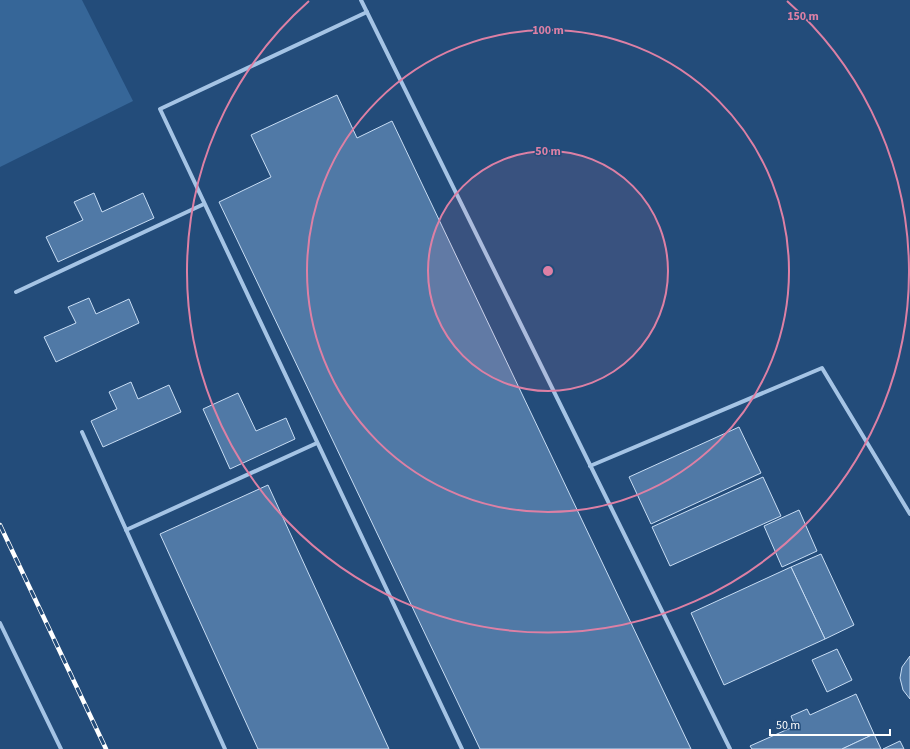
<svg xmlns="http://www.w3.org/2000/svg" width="910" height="749" font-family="'Source Sans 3',sans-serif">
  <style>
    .green { fill: #366698 }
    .building { fill: #5079a6; stroke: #c8ddf4 }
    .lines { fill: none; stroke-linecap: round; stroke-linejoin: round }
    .minor { stroke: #a5c4e5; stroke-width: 4 }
    .rail-casing { stroke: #fff; stroke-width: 4.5 }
    .rail { stroke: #234c7a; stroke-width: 3; stroke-dasharray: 9; stroke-linecap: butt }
    .ring { fill: none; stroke: #dd80a5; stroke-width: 2 }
    .centre { fill: #dd80a5; stroke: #234c7a; stroke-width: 2 }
    .ring-label { font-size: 12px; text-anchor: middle; font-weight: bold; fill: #dd80a5; stroke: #234c7a; stroke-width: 3; stroke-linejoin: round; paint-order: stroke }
  </style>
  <rect width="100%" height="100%" fill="#234c7a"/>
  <path class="green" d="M0 0H82L133 101 0 167Z"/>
  <g class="building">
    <path d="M337 95 357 138 392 121 691 749H480L219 202 271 177 251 135Z"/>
    <path d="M94 193 102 212 143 193 154 218 58 262 46 237 83 220 74 202Z"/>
    <path d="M89 298 96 314 129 299 139 323 56 362 44 337 76 323 68 307Z"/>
    <path d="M131 382 138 399 169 385 181 412 103 447 91 421 117 409 109 392Z"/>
    <path d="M238 393 256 431 286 418 295 439 230 469 203 409Z"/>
    <path d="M739 427 761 473 651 524 629 477Z"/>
    <path d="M763 477 781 516 670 566 652 527Z"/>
    <path d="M268 485 389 749H258L160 534Z"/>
    <path d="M799 510 817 551 782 567 764 526Z"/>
    <path d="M821 554 854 625 825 639 791 567Z"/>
    <path d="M791 567 825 639 724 685 691 613Z"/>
    <path d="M837 649 852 680 827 692 812 660Z"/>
    <path d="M910 656V699L903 690 900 678 902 667Z"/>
    <path d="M856 694 874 734 842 749H752L750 746 795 726 791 716 807 709 810 715Z"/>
    <path d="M874 734 881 749H842Z"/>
    <path d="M900 741 904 749H883Z"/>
  </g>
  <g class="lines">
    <g class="minor">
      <path d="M361 0 730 749"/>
      <path d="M367 12 160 109 462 749"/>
      <path d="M16 292 204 204"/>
      <path d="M82 432 225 749"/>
      <path d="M590 466 822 368 910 514"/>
      <path d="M126 530 317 443"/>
      <path d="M0 623 61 749"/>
    </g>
    <g class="rail-casing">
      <path id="rail" d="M0 525 106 749"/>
    </g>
    <use href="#rail" class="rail"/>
  </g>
  <circle cx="548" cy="271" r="120" fill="#dd80a5" fill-opacity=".12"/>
  <g class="ring">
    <circle cx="548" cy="271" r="120"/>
    <circle cx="548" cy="271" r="241"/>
    <path d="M787 1A361 361 0 1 1 309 1"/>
  </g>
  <circle cx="548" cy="271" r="6" class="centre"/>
  <g class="ring-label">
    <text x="803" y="20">150 m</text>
    <text x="548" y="34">100 m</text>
    <text x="548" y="155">50 m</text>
  </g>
  <path d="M770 729v6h120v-6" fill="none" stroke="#ffffff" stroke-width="2"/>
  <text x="776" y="729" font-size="12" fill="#ffffff" stroke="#234c7a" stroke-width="3" paint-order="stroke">50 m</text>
</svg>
